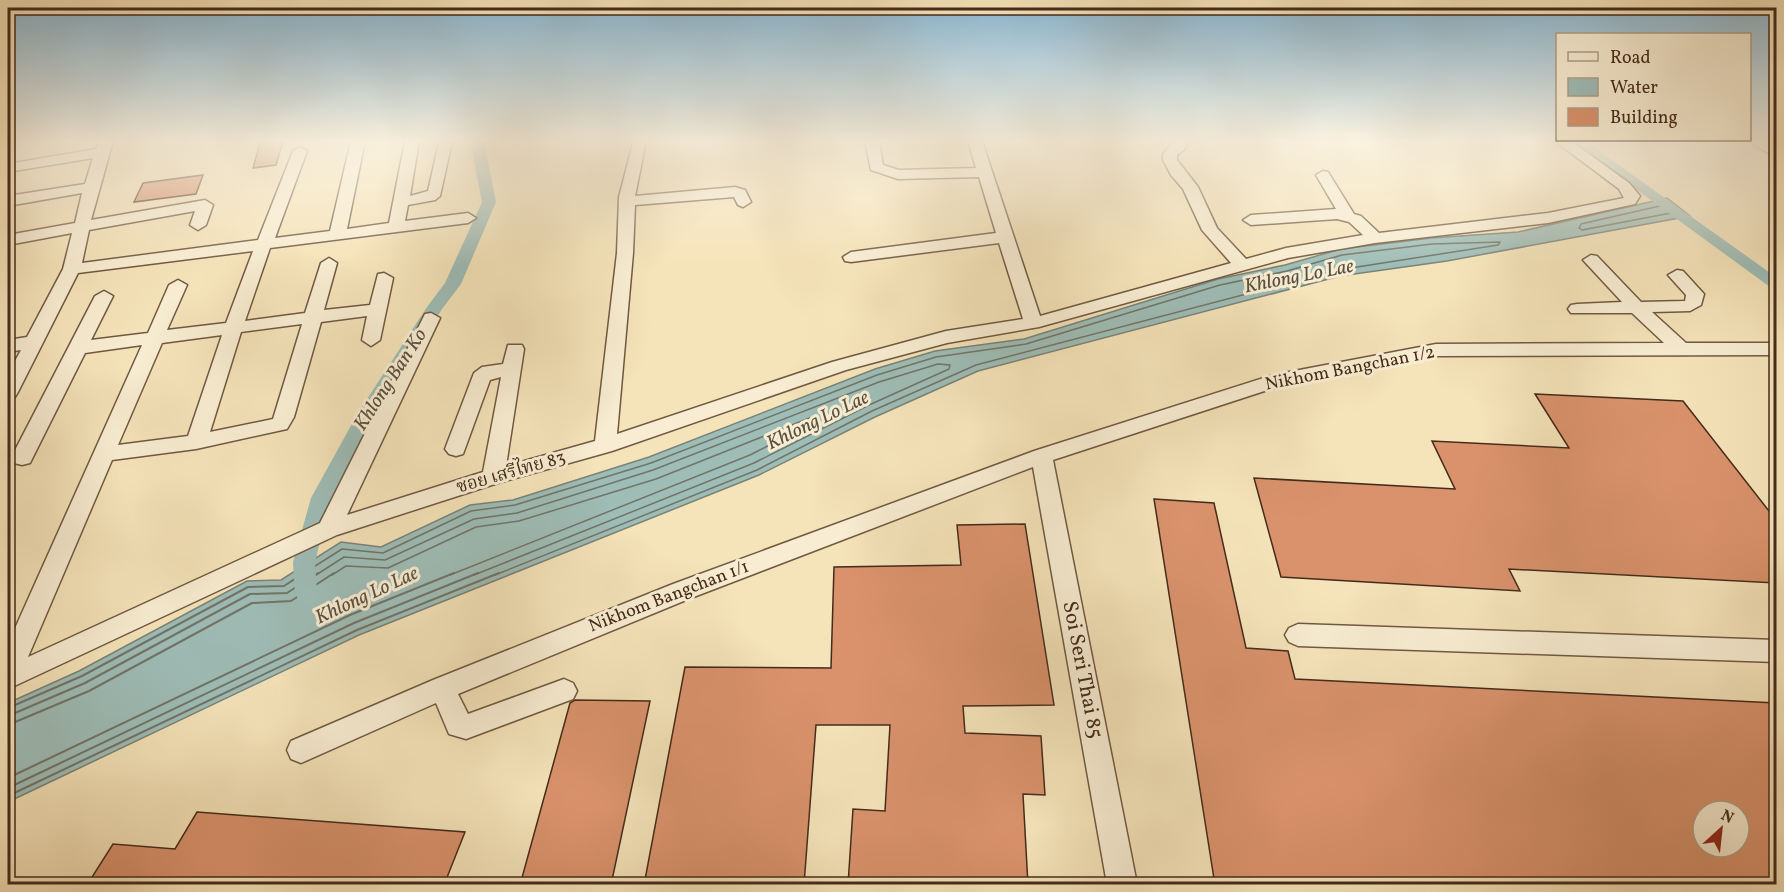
<svg xmlns="http://www.w3.org/2000/svg" width="1784" height="892" font-family="Vollkorn,'Noto Serif Thai',serif">
  <style>
    .water { fill: #9ebdb7; stroke: #7a8379; stroke-width: 1.5 }
    .lines { fill: none; stroke-linecap: round; stroke-linejoin: round }
    .shore-far1 { stroke: #717469; stroke-width: 1.5 }
    .shore { stroke: #717469; stroke-width: 2 }
    .canal { fill: #9ebdb7; fill-rule: evenodd }
    .building { fill: #d9926c; stroke: #442b1b; stroke-width: 1.5; fill-rule: evenodd }
    .street-casing { stroke: #705942; stroke-width: 3 }
    .street { fill: #f8edd2; fill-rule: evenodd }
    .labels { text-anchor: middle; dominant-baseline: central; stroke-width: 6; stroke-linejoin: round; paint-order: stroke }
    .street-label { font-size: 18px; fill: #442b1b; stroke: #f8edd2 }
    .water-label { font-size: 20px; font-style: italic; fill: #5a5042; stroke: #f8edd2 }
    .near-street-label { font-size: 21px; fill: #442b1b; stroke: #f8edd2 }
  </style>
  <rect width="100%" height="100%" fill="#f5e3b9"/>
  <filter id="stains"><feTurbulence type="fractalNoise" baseFrequency=".00333" numOctaves="4"/><feColorMatrix values="0 0 0 0 .2 0 0 0 0 .09 0 0 0 0 .02 0 0 0 .5 -.17"/></filter>
  <radialGradient id="worn" r=".72"><stop offset=".6" stop-color="#630" stop-opacity="0"/><stop offset="1" stop-color="#630" stop-opacity=".3"/></radialGradient>
  <path class="water" d="M1667 198 1690 216 1447 261 1340 276 978 371 875 417 759 475 359 635 8 802V703L79 671 247 581 281 580 341 542 381 547 470 505 513 500 649 457 875 369 935 351 1024 339 1218 279 1285 265 1341 249 1431 238 1518 232Z"/>
  <g class="lines">
    <g class="shore-far1">
      <path d="M1664 205 1671 209V213L1582 230 1579 228 1581 224Z"/>
      <path d="M301 575 342 549 383 553 471 511 515 505 651 463 877 375 936 357 1026 344 1220 285 1287 271 1342 255 1432 244 1500 242 1498 245 1338 270 976 365 872 411 757 470 495 575"/>
      <path d="M316 575 344 557 385 560 474 519 517 513 653 470 879 382 938 364 950 365 949 369 869 405 754 463 474 575"/>
      <path d="M332 575 346 566 388 568 476 527 519 521 656 479 812 417 815 419 814 422 750 455 450 575"/>
    </g>
    <g class="shore">
      <path d="M8 708 82 676 248 587 284 586 304 573"/>
      <path d="M8 716 85 683 250 594 287 593 318 573"/>
      <path d="M8 725 89 691 252 603 291 601 334 573"/>
      <path d="M8 778 350 615 454 573"/>
      <path d="M8 788 354 623 478 573"/>
      <path d="M8 796 357 630 499 573"/>
    </g>
    <g class="canal">
      <path d="M470 141H484L496 202 461 284 442 309 374 417 331 498 315 562 317 593 314 599 306 602 298 599 295 593 293 562 311 498 358 413 427 307 445 283 482 202Z"/>
      <path d="M1570 141H1585L1776 277V289L1770 287Z"/>
    </g>
  </g>
  <g class="building">
    <path d="M283 141 276 165 253 168 260 143Z"/>
    <path d="M203 175 196 194 134 202 143 183Z"/>
    <path d="M1535 394 1683 401 1776 520V583L1509 569 1520 591 1281 577 1254 478 1455 489 1432 441 1569 448Z"/>
    <path d="M1154 499 1214 503 1246 648 1288 651 1295 679 1776 703V885H1215ZM1703 811H1739V847H1703Z"/>
    <path d="M1025 524 1054 705 963 706 965 733 1041 736 1045 795 1023 794 1028 885H848L853 809 885 811 890 725H816L804 885H644L685 667 831 668 834 567 961 565 957 525Z"/>
    <path d="M575 700 650 701 611 885H520L570 703Z"/>
    <path d="M197 812 465 832 444 885H87L113 844 175 849Z"/>
  </g>
  <g class="lines">
    <g class="street-casing">
      <g id="street">
        <path d="M99 141H113L91 220 205 200 213 205 206 225 198 230 190 225 195 211 89 230 82 263 258 240 293 151 300 147 307 151 275 238 330 231 351 141H365L347 229 389 223 405 141H419L410 196 428 191 439 143H449L451 146 440 196 435 200 408 205 405 221 468 213 476 218 468 223 270 248 245 321 305 313 321 263 329 258 337 263 324 310 370 305 378 274 384 273 393 278 380 340 371 346 362 340 367 316 321 322 294 417 287 429 196 449 112 460 28 657 320 523 425 314 431 313 440 318 347 515 483 472 501 377 490 380 463 454 456 456 449 454 445 449 474 373 482 367 503 364 508 345H522L524 349 506 466 595 441 617 253 619 197 633 143H643L645 146 635 196 735 187 745 190 751 202 743 207 738 205 734 197 635 205 633 253 617 434 832 362 946 331 1023 319 999 243 851 262 845 261 843 257 851 252 996 233 979 177 898 179 871 170 865 141H879L883 165 899 170 976 168 968 141H982L1040 316 1231 263 1202 230 1183 189 1171 175 1163 160V154L1174 141H1188L1185 149 1177 155V160L1198 187 1217 228 1246 259 1286 248 1363 235 1349 222 1337 219 1251 225 1243 220 1251 215 1336 209 1316 175 1323 171 1328 172 1354 214 1361 216 1379 233 1548 213 1624 198 1619 189 1555 141H1571L1629 183 1640 196 1635 204 1548 223 1375 243 1288 258 1039 327 947 343 846 370 612 451 498 483 337 535 8 689V644L142 345 85 353 30 463 22 465 14 463 11 458 95 296 104 291 113 296 91 340 148 333 169 285 178 280 187 285 167 330 226 323 253 251 78 273 18 392 15 397 8 398V374L21 350 8 352V340L27 337 63 269 72 233 8 245V235L75 223 82 193 8 206V196L85 184 93 158 8 172V164L96 149ZM302 324 273 419 210 432 241 332ZM222 335 188 436 118 445 162 343Z"/>
        <path d="M1749 141H1766L1776 148V158Z"/>
        <path d="M1591 255 1597 256 1641 302 1685 301 1686 295 1668 275 1677 270 1683 271 1704 294 1701 305 1690 311 1652 312 1686 343H1776V355L1436 356 1283 385 1053 460 1137 884H1107L1033 467 691 598 458 694 468 714 564 679 573 683 577 691 573 699 466 739 449 734 436 703 301 763 291 759 287 750 291 741 433 680 673 584 1034 451 1273 375 1436 344 1664 343 1632 313H1571L1568 309 1571 305 1577 304 1622 302 1583 260Z"/>
        <path d="M1298 624 1776 640V662L1298 646 1289 642 1285 635 1289 628Z"/>
      </g>
    </g>
    <use href="#street" class="street"/>
  </g>
  <linearGradient id="sky" x2="0" y2="1"><stop stop-color="#8ab8d4"/><stop offset="0.53" stop-color="#faf2e0"/><stop offset="1" stop-color="#faf2e0" stop-opacity="0"/></linearGradient>
  <rect width="1784" height="266" fill="url(#sky)"/>
  <g class="labels">
    <g class="street-label">
      <text transform="translate(1350 369) rotate(-11)">Nikhom Bangchan 1/2</text>
      <text transform="translate(511 473) rotate(-16)">ซอย เสรีไทย 83</text>
      <text transform="translate(669 597) rotate(-21)">Nikhom Bangchan 1/1</text>
    </g>
    <g class="water-label">
      <text transform="translate(1299 277) rotate(-11)">Khlong Lo Lae</text>
      <text transform="translate(391 380) rotate(-57)">Khlong Ban Ko</text>
      <text transform="translate(818 421) rotate(-26)">Khlong Lo Lae</text>
      <text transform="translate(367 596) rotate(-25)">Khlong Lo Lae</text>
    </g>
    <g class="near-street-label">
      <text transform="translate(1082 670) rotate(79)">Soi Seri Thai 85</text>
    </g>
  </g>
  <rect width="1784" height="892" fill="none" stroke="#f5e3b9" stroke-width="30"/>
  <rect x="9" y="9" width="1766" height="874" fill="none" stroke="#442b1b" stroke-width="3"/>
  <rect x="15" y="15" width="1754" height="862" fill="none" stroke="#442b1b" stroke-width="1.5"/>
  <rect x="1556" y="33" width="195" height="108" fill="#f8edd2" stroke="#b09f89" stroke-width="1.5"/>
  <rect x="1568" y="52" width="30" height="9" fill="#f8edd2" stroke="#b09f89" stroke-width="1.5"/>
  <text x="1610" y="63" font-size="18" fill="#442b1b">Road</text>
  <rect x="1568" y="78" width="30" height="18" fill="#9ebdb7" stroke="#b09f89" stroke-width="1.5"/>
  <text x="1610" y="93" font-size="18" fill="#442b1b">Water</text>
  <rect x="1568" y="108" width="30" height="18" fill="#d9926c" stroke="#b09f89" stroke-width="1.5"/>
  <text x="1610" y="123" font-size="18" fill="#442b1b">Building</text>
  <g transform="translate(1721 829) rotate(27)"><circle r="28" fill="#f8edd2" stroke="#b09f89" stroke-width="1.5"/>
  <path d="M0-4.5L10 22L0 15L-10 22Z" fill="#8f2418"/>
  <text y="-9" font-size="16" font-weight="bold" text-anchor="middle" fill="#442b1b">N</text>
  </g>
  <rect width="100%" height="100%" filter="url(#stains)"/>
  <rect width="100%" height="100%" fill="url(#worn)"/>
</svg>
